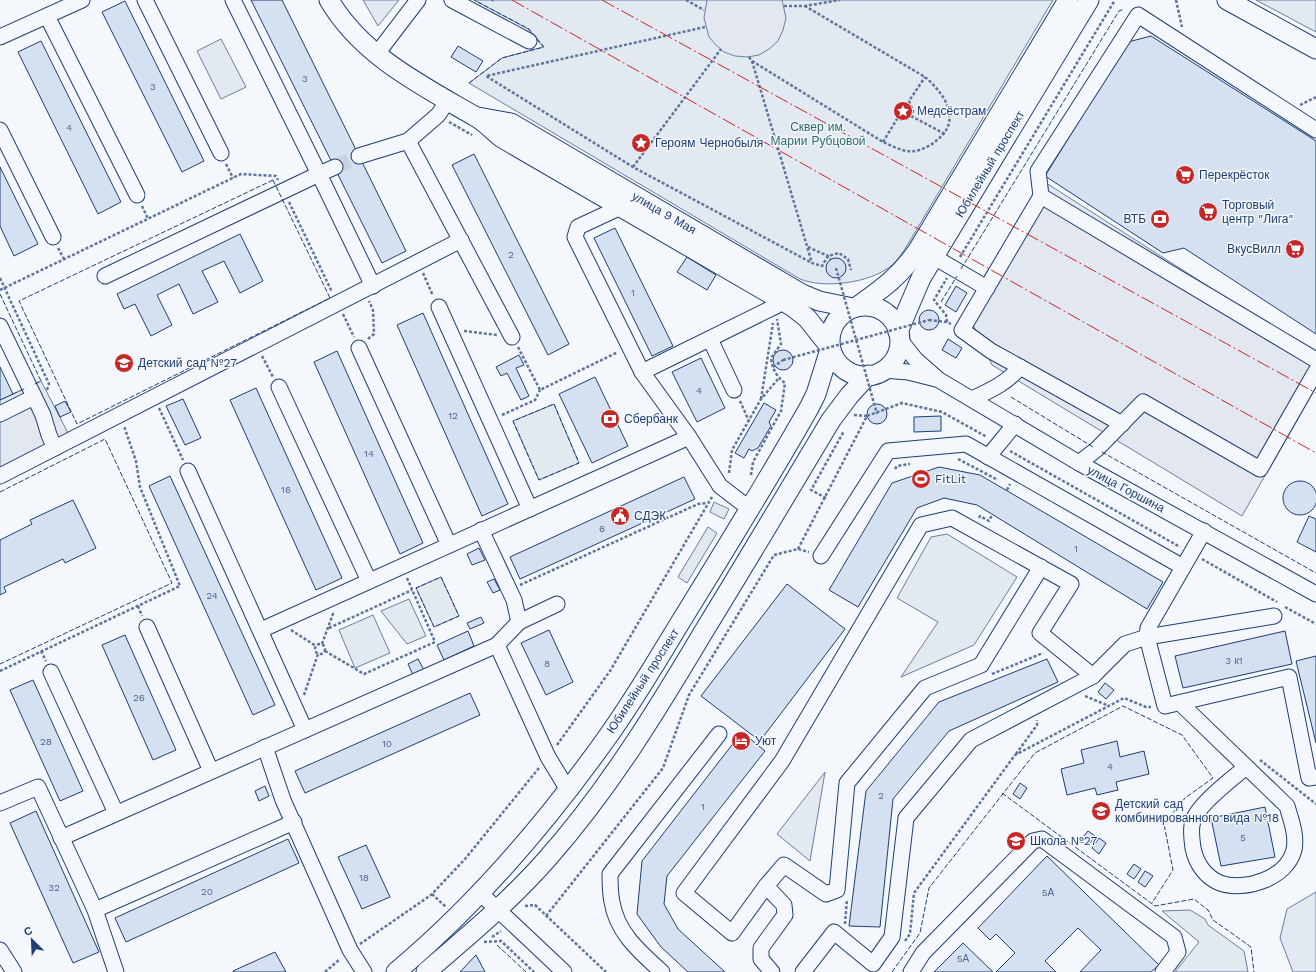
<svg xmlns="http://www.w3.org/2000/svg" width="1316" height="972" font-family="'Work Sans',sans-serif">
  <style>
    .green { fill: #e3e9f0; stroke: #687fa3 }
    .parking { fill: #e3e8f0; stroke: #687fa3 }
    .building { fill: #d5e0f0; stroke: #1d3f73 }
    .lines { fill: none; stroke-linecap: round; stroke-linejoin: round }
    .minor-tunnel { stroke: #c9d2e0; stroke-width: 15; stroke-dasharray: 15 8; stroke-linecap: butt }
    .minor-casing { stroke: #1d3f73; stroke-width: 17 }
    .major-casing { stroke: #1d3f73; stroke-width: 21 }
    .path { stroke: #5e769c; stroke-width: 2.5; stroke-dasharray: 3 2; stroke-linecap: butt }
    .minor { stroke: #f4f7fb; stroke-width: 15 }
    .major { stroke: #f4f7fb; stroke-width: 19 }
    .path-bridge { stroke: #5e769c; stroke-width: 2.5; stroke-dasharray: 3 2; stroke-linecap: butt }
    .fence { stroke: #1d3f73; stroke-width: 1; stroke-dasharray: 5 2; stroke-linecap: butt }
    .power { stroke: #c62828; stroke-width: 1; stroke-dasharray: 14 3 2 3; stroke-linecap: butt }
    .labels { text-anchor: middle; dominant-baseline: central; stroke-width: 3; stroke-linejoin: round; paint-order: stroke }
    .number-label { font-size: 10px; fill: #4b6792 }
    .poi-label { font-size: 12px; fill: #1d3f73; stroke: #f4f7fb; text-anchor: start }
    .park-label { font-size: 12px; fill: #2c6c60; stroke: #f4f7fb }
    .street-label { font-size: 12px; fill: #1d3f73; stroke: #f4f7fb }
  </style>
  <rect width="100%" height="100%" fill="#f4f7fb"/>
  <g class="green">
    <path d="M474 0H1053L908 244C903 252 898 260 891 266 870 283 824 289 800 279L469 83 502 58 543 47 528 29Z"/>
    <path d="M1256 0H1316V32Z"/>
    <path d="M221 39 246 87 221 99 197 51Z"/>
    <path d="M554 404 579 463 539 480 513 421Z"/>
    <path d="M947 534 1017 577 974 645 901 677 938 622 897 598 931 537Z"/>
    <path d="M441 577 459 616 434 627 416 588Z"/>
    <path d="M409 599 426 636 407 644 381 611Z"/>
    <path d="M373 615 390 653 355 668 339 630Z"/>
    <path d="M825 772 810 861 777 834Z"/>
    <path d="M1316 892V972H1293L1280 938 1287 909Z"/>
    <path d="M1190 910 1205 919 1208 925 1244 951 1248 972H1175L1199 942 1162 911Z"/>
  </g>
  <g class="parking">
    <path d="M363 0H399L378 26Z"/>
    <path d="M707 0H782L786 18 783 30 778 41 769 49 759 55 747 57 735 56 724 52 716 45 709 37 704 18Z"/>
    <path d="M1043 181 1316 355V386L1242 516 992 365 970 318 977 288Z"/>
    <path d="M41 381 68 433 0 468V400Z"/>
    <path d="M714 502 729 509 724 519 710 512Z"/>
    <path d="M708 527 717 533 687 583 678 577Z"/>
  </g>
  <g class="building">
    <path d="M251 0H282L406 251 382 263Z"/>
    <path d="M125 1 204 161 182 172 102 12Z"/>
    <path d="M1151 36 1316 141V334L1184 248 1163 253 1045 176 1128 42Z"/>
    <path d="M41 41 121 202 98 214 18 52Z"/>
    <path d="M458 46 483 61 476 72 451 57Z"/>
    <path d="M474 154 569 344 548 355 452 165Z"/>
    <path d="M0 167 38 244 14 256 0 226Z"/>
    <path d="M615 228 673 346 652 356 594 238Z"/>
    <path d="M240 234 263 281 240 293 224 261 202 271 218 302 193 314 179 284 157 295 172 325 151 336 135 304 124 309 117 294Z"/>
    <path d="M687 257 716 275 707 290 677 272Z"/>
    <circle cx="836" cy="268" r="10"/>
    <path d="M956 286 967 293 956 312 945 305Z"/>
    <circle cx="929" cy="320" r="10"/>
    <path d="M423 313 508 504 482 516 397 325Z"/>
    <path d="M948 339 962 348 956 358 942 350Z"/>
    <circle cx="783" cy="360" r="10"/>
    <path d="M337 351 423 543 400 554 314 362Z"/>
    <path d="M519 355 524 365 516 368 529 396 521 400 507 373 501 376 496 367Z"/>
    <path d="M701 358 725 408 697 422 672 372Z"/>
    <path d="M0 367 13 394 0 400Z"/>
    <path d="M595 377 628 446 592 463 559 394Z"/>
    <path d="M256 388 342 578 316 590 230 400Z"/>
    <path d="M183 399 201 438 185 445 166 406Z"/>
    <path d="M65 401 71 412 60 417 55 406Z"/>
    <path d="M764 403 776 410 769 422 771 426 758 448 752 451 749 449 744 458 735 453Z"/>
    <circle cx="877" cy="414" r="10"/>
    <path d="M941 416V431L914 432V417Z"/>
    <path d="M939 467 980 475 1163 582 1147 609 977 505 944 498 917 508 858 607 829 590 892 483Z"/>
    <path d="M170 476 275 705 253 715 149 486Z"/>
    <path d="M684 477 695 499 520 579 510 557Z"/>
    <circle cx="1300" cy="498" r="17"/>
    <path d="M73 500 96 548 65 563 63 559 4 587 6 592 0 595V540L32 524 30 520Z"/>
    <path d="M1309 516 1316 519V552L1297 542Z"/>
    <path d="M479 548 485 560 472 565 467 554Z"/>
    <path d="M494 579 500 590 493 593 487 582Z"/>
    <path d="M787 584 845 629 760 741 701 696Z"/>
    <path d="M481 617 484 623 470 629 467 623Z"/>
    <path d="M549 630 573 682 546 695 521 643Z"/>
    <path d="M468 631 474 646 444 660 437 645Z"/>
    <path d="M1285 631 1292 664 1183 688 1175 656Z"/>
    <path d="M125 635 176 750 153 760 102 645Z"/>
    <path d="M1316 656V743L1296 661Z"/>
    <path d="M418 659 424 670 413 675 408 664Z"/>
    <path d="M1047 659 1058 682 949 731 893 799 880 927 849 926 866 791 939 702Z"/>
    <path d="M33 680 83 791 60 801 10 690Z"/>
    <path d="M1105 683 1114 690 1106 699 1098 692Z"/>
    <path d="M470 693 480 715 305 793 295 771Z"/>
    <path d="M742 732 765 751 667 876 664 904 678 929 725 972H688L661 947 637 914 642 861Z"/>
    <path d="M1117 741 1120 757 1144 751 1149 774 1116 782 1118 790 1097 795 1095 788 1067 795 1061 769 1084 763 1081 750Z"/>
    <path d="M1020 783 1027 788 1020 799 1013 794Z"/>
    <path d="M265 786 269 796 259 801 255 791Z"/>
    <path d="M1265 807 1275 857 1221 866 1211 818Z"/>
    <path d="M36 811 99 952 73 963 10 823Z"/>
    <path d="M1088 831 1095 836 1088 846 1080 841Z"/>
    <path d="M1099 838 1106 843 1099 854 1092 848Z"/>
    <path d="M288 839 299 863 126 942 115 918Z"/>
    <path d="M366 845 390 897 362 909 338 857Z"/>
    <path d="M1047 856 1159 965 1151 972H1080L1101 950 1078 928 1045 961 1056 972H996L1015 953 996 934 990 940 978 928Z"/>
    <path d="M1134 864 1141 869 1134 879 1127 874Z"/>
    <path d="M1145 871 1153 876 1145 887 1138 882Z"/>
    <path d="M963 943 993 972H934Z"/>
    <path d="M275 952 286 972H233V971Z"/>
    <path d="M476 955 485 972H460Z"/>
  </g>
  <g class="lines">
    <path class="minor-tunnel" d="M335 167 359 156"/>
    <g class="minor-casing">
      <g id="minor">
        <path d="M145 0 221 153"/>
        <path d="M452 0 529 41"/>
        <path d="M47 16 137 195"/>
        <path d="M0 37 82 0"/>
        <path d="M376 55 418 0"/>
        <path d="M0 130 53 237"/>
        <path d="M408 141 512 337"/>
        <path d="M359 156 408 141 438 115 447 102"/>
        <path d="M335 167 319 174 373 286"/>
        <path d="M1041 196 1316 360"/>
        <path d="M621 207 578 227 575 237 642 372 689 437 720 486 750 509"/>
        <path d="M934 257 987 288"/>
        <path d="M105 276 319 174 233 0"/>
        <path d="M439 307 530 509"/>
        <path d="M0 326 43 415 49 435 55 448"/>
        <path d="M710 339 734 390"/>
        <path d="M900 340 916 360 939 380 1079 463 1316 594"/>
        <path d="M359 348 449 545"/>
        <path d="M1020 367 1122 424"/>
        <path d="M884 370 908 372 936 379"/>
        <path d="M642 372 776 306"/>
        <path d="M279 387 369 581"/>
        <path d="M972 399C991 390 1007 383 1020 367L991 351 962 330 1041 196 1038 171 1138 15 1316 130"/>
        <path d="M0 414 34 397"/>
        <path d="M988 457 1015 424"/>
        <path d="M1079 463 1097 449 1143 402 1260 469 1316 371"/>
        <path d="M188 471 305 730"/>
        <path d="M0 476 461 240"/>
        <path d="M481 530 514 600 519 622"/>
        <path d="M1204 531 1148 628 1147 637 1165 706 1289 677 1309 778 1316 777"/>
        <path d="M821 556 888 451 966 444 1183 567"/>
        <path d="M147 627 211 771"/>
        <path d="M261 630 689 437"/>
        <path d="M497 645 548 757 568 790"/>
        <path d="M51 672 116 813"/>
        <path d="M1180 703 1287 806C1291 820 1297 835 1294 850 1287 878 1245 892 1220 883 1205 877 1196 863 1193 848 1192 840 1190 829 1193 821 1197 805 1233 778 1246 767"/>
        <path d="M265 747 283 800 350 950 364 972"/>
        <path d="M0 803 38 787 95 910 294 822"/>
        <path d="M61 838 497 645 519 622 557 604"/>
        <path d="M766 886 732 933 684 893 782 761 921 525 952 518 1071 584 1040 633 1093 676"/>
        <path d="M479 892 564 972"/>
        <path d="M95 910 116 972"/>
        <path d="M0 950 14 972"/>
        <path d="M662 972C640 952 617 933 612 902 610 893 610 883 610 874L719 734"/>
        <path d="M772 972 761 959V948L785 915 784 905 766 886 784 865 826 894 837 890 847 783 925 688 981 665 1041 567"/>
        <path d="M803 972 834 932 873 964 892 937 906 818 971 740 1093 676 1125 644 1147 637 1274 616"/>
        <path d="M911 972 923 953 1033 841 1042 839 1174 937 1178 952 1163 972"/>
      </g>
    </g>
    <g class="major-casing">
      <g id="major">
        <path d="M329 0C362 56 421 85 476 117 485 122 493 131 502 138L793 307 807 318 830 347"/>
        <path d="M1227 0 1316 49"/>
        <path d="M478 117 511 123 802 294 819 301 853 308"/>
        <path d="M858 306C883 288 900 276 918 250L1068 0"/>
        <circle cx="865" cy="341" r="35"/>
        <path d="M898 332 921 278 1089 0"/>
        <path d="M396 972C476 905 546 823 606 739 637 696 663 650 691 605 731 540 771 475 809 408L816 394 830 349"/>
        <path d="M426 972C468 936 510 901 547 859 609 789 657 710 704 631 747 561 789 490 831 420L849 396 868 375"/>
      </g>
    </g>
    <g class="path">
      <path d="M686 0 704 10"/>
      <path d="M1176 0 1182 27"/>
      <path d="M492 1 493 0"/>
      <path d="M784 6H805L840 0"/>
      <path d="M705 27 486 76 633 167 812 263"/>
      <path d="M749 57 752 61 883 142C893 146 904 153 915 151 922 150 932 145 937 140 963 120 944 93 925 77L805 6"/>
      <path d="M752 61 812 263 822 266 828 256 839 253 848 259 851 270"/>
      <path d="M1300 105 1316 97"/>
      <path d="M911 116 945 134"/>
      <path d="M449 122 472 135"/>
      <path d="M883 142 897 119C905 121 910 119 913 111L909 101 925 77"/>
      <path d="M226 164 233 178"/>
      <path d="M633 167 721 49"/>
      <path d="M289 202 332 292"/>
      <path d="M142 206 148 219"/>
      <path d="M808 247 828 256 831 260"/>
      <path d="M58 248 64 259"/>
      <path d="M960 257 1115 0"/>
      <path d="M423 273 433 296"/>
      <path d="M0 278 49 384 47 390"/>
      <path d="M0 290 241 174 276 176 278 180"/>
      <path d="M343 314 354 337"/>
      <path d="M929 320 947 322 951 324"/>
      <path d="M947 322 946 315 934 300 947 278"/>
      <path d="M464 331 497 335"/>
      <path d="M368 339 374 334 373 310 369 301"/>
      <path d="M518 347 540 390 618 352"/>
      <path d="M262 356 273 377"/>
      <path d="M773 367 783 360"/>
      <path d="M761 399 773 323"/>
      <path d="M740 401 749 421"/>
      <path d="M159 408 183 460"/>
      <path d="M502 415 535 400 540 390"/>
      <path d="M854 415 867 416"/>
      <path d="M1010 451 1180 547"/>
      <path d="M958 459 998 480"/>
      <path d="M895 469 897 466 910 464"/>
      <path d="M729 473 732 450 761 399 779 378"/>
      <path d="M751 475 753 462 781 411 785 383C777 377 772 369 771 358L781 344 777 319"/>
      <path d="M1007 490 1010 484"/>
      <path d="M826 498 811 490 844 431"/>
      <path d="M979 518 980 516 989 521 992 515"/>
      <path d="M798 549 867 416 902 403 942 412 987 437"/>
      <path d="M1202 559 1277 602"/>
      <path d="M520 585 698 504 707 503"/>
      <path d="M138 606 142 616"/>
      <path d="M1285 607 1316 624"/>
      <path d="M329 628 412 590"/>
      <path d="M291 630 316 646"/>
      <circle cx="320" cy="649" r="5"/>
      <path d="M322 644 334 611"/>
      <path d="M41 651 46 661"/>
      <path d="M325 651 364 674 435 642 407 578"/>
      <path d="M0 671 180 586 140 487 136 461 124 426"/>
      <path d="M992 674 1043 653"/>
      <path d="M304 695 318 654"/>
      <path d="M1085 696 1109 706"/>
      <path d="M557 745 610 671 712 497"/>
      <path d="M1016 754 1037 725V720"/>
      <path d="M1260 760 1316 804"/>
      <path d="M432 894 446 907"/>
      <path d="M525 906 535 905 606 972"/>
      <path d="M546 916 663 768 689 695 774 555 798 549 809 552"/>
      <path d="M845 924 847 899"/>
      <path d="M492 937 501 931"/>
      <path d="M905 941 910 934 914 893 1015 755 1124 698 1146 707H1151"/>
      <path d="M484 942 501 941 534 972"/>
      <path d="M360 944 431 895 465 859 539 768"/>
      <path d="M325 972 340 959"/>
    </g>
    <use href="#minor" class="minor"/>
    <use href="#major" class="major"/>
    <g class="path-bridge">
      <path d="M836 268 877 414"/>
      <path d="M783 360 929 320"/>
    </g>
    <g class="fence">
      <path d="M469 83 502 58 544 47 529 29 474 0"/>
      <path d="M273 180 330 298 77 424 19 301Z"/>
      <path d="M961 269 1119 11 1124 9"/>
      <path d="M0 294 41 381 33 385"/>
      <path d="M941 302 957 276"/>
      <path d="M13 394 26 388"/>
      <path d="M1011 397 1093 447"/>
      <path d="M554 404 579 463 539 480 513 421Z"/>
      <path d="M1102 452 1316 573"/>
      <path d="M0 492 105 439 172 583 0 664"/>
      <path d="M441 577 459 616 434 627 416 588Z"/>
      <path d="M1002 793 1155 906 1194 899 1208 910 1213 920 1251 947 1254 972"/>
      <path d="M497 945 526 972"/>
      <path d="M892 972 920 933 929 888 1035 753 1123 706 1182 735 1213 778 1185 798 1164 824 1173 870 1152 903"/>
    </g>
    <g class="power">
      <path d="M512 0 1316 453"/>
      <path d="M602 0 1316 393"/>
    </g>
  </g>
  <defs>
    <g id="sight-disc" transform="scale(1)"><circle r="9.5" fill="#c62828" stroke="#f4f7fb"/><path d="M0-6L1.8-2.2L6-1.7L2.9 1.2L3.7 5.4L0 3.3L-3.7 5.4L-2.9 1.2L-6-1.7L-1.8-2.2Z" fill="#fff"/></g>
    <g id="supermarket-disc" transform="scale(1)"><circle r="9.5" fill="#c62828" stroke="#f4f7fb"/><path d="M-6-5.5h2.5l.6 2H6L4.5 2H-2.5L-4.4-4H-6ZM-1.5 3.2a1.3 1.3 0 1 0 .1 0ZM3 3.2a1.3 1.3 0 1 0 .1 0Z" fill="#fff"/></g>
    <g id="bank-disc" transform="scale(1)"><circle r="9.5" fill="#c62828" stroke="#f4f7fb"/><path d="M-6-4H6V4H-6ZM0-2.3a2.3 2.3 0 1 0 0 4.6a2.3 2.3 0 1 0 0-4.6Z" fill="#fff"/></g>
    <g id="school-disc" transform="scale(1)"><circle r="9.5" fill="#c62828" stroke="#f4f7fb"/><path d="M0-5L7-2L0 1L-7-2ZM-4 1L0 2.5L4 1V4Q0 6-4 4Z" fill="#fff"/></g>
    <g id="stadium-disc" transform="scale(1)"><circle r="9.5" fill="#c62828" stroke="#f4f7fb"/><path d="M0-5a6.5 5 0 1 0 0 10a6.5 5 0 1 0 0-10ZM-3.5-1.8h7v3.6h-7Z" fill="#fff"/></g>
    <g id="civic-disc" transform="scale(1)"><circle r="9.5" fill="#c62828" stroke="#f4f7fb"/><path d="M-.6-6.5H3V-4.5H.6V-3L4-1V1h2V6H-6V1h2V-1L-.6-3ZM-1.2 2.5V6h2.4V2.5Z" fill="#fff"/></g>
    <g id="hotel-disc" transform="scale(1)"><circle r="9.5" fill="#c62828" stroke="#f4f7fb"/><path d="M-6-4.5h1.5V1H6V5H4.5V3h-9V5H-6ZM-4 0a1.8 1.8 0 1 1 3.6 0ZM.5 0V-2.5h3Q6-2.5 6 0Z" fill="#fff"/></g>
  </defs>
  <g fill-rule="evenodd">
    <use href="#sight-disc" x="903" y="111"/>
    <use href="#sight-disc" x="641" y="143"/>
    <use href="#supermarket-disc" x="1185" y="175"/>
    <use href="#supermarket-disc" x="1208" y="212"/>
    <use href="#bank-disc" x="1160" y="219"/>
    <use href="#supermarket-disc" x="1295" y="249"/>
    <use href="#school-disc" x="124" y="363"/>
    <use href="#bank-disc" x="610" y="419"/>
    <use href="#stadium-disc" x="921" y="479"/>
    <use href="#civic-disc" x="620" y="516"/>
    <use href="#hotel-disc" x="741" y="741"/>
    <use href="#school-disc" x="1101" y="811"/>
    <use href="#school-disc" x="1016" y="841"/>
  </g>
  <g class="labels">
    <g class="number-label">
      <text x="305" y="78">3</text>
      <text x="153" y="86">3</text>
      <text x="69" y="127">4</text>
      <text x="511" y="254">2</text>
      <text x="633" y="292">1</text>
      <text x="699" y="390">4</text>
      <text x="453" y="415">12</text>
      <text x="369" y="453">14</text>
      <text x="286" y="489">16</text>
      <text x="602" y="528">6</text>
      <text x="1076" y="548">1</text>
      <text x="212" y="595">24</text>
      <text x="1234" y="660">3 к1</text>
      <text x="547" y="663">8</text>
      <text x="139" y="697">26</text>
      <text x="46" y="741">28</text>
      <text x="387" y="743">10</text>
      <text x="1110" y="766">4</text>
      <text x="881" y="795">2</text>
      <text x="703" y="806">1</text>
      <text x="1243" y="837">5</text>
      <text x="364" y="877">18</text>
      <text x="54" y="887">32</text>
      <text x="207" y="891">20</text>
      <text x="1048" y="892">5А</text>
      <text x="963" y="958">5А</text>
    </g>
    <g class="poi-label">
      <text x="917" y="111">Медсёстрам</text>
      <text x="655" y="143">Героям Чернобыля</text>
      <text x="1199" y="175">Перекрёсток</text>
      <text x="1222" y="205">Торговый<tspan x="1222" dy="14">центр "Лига"</tspan></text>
      <text x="1146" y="219" text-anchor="end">ВТБ</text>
      <text x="1281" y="249" text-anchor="end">ВкусВилл</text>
      <text x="138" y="363">Детский сад №27</text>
      <text x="624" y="419">Сбербанк</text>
      <text x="935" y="479">FitLit</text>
      <text x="634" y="516">СДЭК</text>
      <text x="755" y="741">Уют</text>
      <text x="1115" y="804">Детский сад<tspan x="1115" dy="14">комбинированного вида №18</tspan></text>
      <text x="1030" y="841">Школа №27</text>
    </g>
    <g class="park-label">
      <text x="818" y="127">Сквер им.<tspan x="818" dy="14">Марии Рубцовой</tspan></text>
    </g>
    <g class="street-label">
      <text transform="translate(990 164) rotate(-59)">Юбилейный проспект</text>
      <text transform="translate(664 213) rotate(30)">улица 9 Мая</text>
      <text transform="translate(1126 489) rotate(28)">улица Горшина</text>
      <text transform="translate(643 681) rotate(-57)">Юбилейный проспект</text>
    </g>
  </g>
  <g transform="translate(32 940) rotate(336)" stroke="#f4f7fb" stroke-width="3" paint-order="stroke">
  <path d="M0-3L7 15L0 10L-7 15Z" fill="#1d3f73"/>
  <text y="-6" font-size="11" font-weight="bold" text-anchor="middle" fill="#1d3f73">С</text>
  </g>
</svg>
